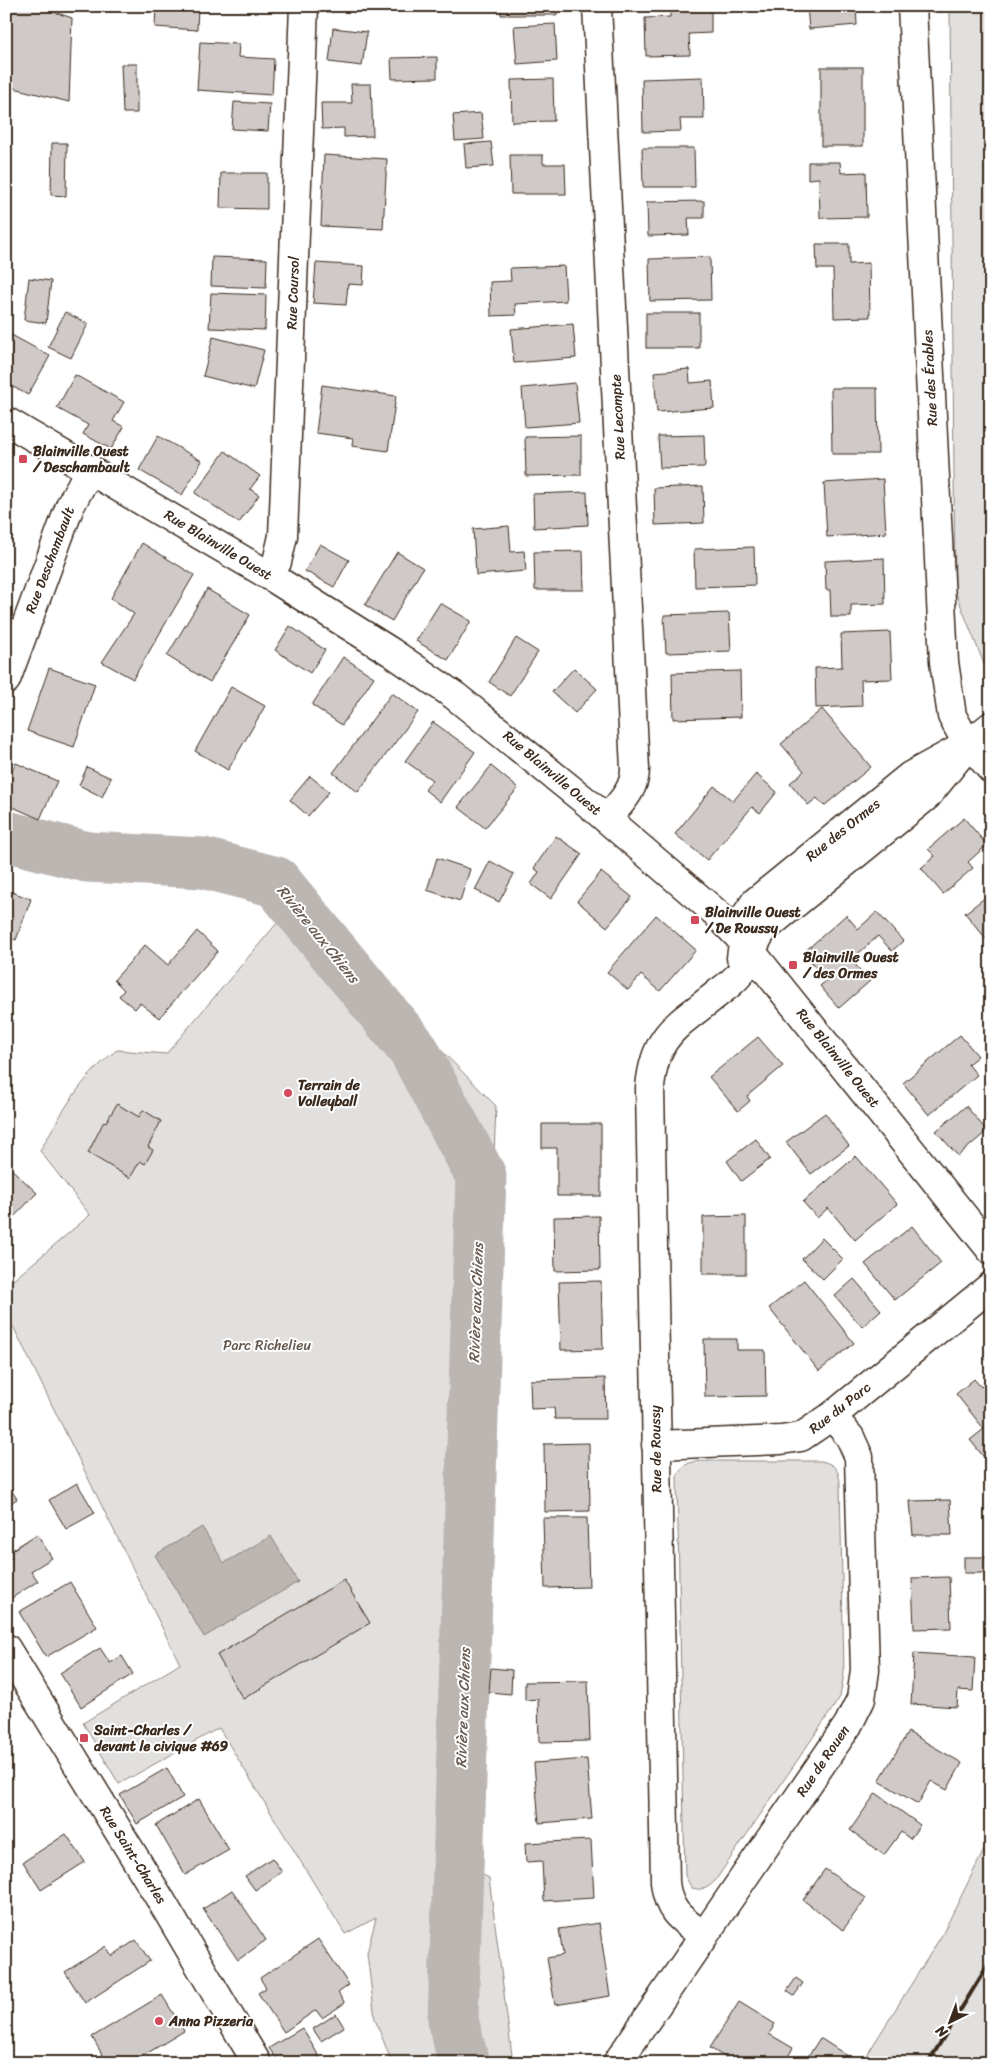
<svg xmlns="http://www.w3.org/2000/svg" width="997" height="2069" font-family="Sriracha,sans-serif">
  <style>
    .green { fill: #e2e0de; stroke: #8e857e }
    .water { fill: #bcb6b3; stroke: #887e77 }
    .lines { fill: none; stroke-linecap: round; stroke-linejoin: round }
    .river { stroke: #bcb6b3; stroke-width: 51 }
    .building { fill: #cfcac7; stroke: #3b2a1e }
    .street-casing { stroke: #3b2a1e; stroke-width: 31 }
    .secondary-casing { stroke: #3b2a1e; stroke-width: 31 }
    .street { stroke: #fff; stroke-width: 28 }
    .secondary { stroke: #fff; stroke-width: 28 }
    .rail { stroke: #3b2a1e; stroke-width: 4 }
    .poi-dot { fill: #d1495b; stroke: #fff; stroke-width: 2 }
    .labels { text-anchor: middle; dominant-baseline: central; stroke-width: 4; stroke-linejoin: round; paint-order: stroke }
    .street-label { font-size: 14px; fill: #3b2a1e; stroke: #fff }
    .poi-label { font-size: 14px; font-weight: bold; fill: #3b2a1e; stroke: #fff; text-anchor: start }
    .park-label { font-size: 14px; fill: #65584e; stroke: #fff }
    .water-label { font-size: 15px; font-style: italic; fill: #685b52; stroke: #fff }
  </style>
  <rect width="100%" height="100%" fill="#fff"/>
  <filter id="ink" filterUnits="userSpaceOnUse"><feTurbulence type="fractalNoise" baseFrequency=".02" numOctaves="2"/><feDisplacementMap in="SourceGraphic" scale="10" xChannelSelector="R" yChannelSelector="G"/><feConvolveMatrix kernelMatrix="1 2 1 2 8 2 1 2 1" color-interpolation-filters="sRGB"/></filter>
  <g filter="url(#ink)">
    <g class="green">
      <path d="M950 7 991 8V666L986 669 955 591Z"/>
      <path d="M295 902 496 1106 466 1866 489 1878 513 2063H392L375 2019 367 1953 376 1918 345 1934 219 1728 119 1784 83 1723 180 1664 6 1312V1286L90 1215 40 1151C61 1113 81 1077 117 1050L166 1054Z"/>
      <path d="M715 1461H821C835 1464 839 1470 840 1484L844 1673 840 1697 833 1708 715 1881C708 1888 703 1891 692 1888L685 1876 677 1477C685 1458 697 1462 715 1461Z"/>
      <path d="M991 1815V2063H862L942 1935 986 1846Z"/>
    </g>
    <path class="water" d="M202 1527 224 1563 271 1536 298 1582 204 1637 155 1555Z"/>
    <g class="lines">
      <path class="river" d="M6 836 87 857 203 863 276 882 413 1049 481 1176 453 2020 464 2063"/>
    </g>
    <g class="building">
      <path d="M6 6H37L72 18 69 102 6 86Z"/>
      <path d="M156 6H198L197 30 155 27Z"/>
      <path d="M501 6H556L557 15H501Z"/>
      <path d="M807 6H856L857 25 809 29Z"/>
      <path d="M670 7H711V33L689 34 690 55 646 56 645 18 670 17Z"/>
      <path d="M555 24 557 61 517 64 514 26Z"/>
      <path d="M333 28 367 32 362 66 329 62Z"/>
      <path d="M200 42 239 44 238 57 274 59 272 95 197 90Z"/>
      <path d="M437 57V78L392 79 391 58Z"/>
      <path d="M121 64H137V113H123Z"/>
      <rect x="821" y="67" width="42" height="79"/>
      <path d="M703 77 704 119H680L681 131 643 132 642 79Z"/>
      <path d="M553 79 554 121 512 122 511 80Z"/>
      <path d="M351 84H371L373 136 344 137V128L322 129 321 103H352Z"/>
      <path d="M234 102 270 104 268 131 232 129Z"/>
      <path d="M481 113 484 139 455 141 453 115Z"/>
      <path d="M491 142 494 166 466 168 464 144Z"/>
      <path d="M52 143H67L66 196 51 195Z"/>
      <path d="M642 148H694L695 187H643Z"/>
      <path d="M324 155 387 159 383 229 321 226Z"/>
      <path d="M510 155H543V164H565L566 194H511Z"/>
      <path d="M808 162H840L841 173 866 172 867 217 820 218 819 178 808 179Z"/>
      <path d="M221 173H267V209L220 208Z"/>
      <path d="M704 201V218H688L689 235 648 236 647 202Z"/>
      <path d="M816 244H849V264L869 263 870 317 834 318 833 269H817Z"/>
      <path d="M212 257 267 259 266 288 211 286Z"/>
      <path d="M710 257 711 300 650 301 649 259Z"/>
      <path d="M316 263 364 266 363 285 348 284 346 305 313 303Z"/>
      <path d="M564 266 566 301 515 304 516 315 491 316 490 282 511 281 510 268Z"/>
      <path d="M29 278 51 281 46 323 24 320Z"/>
      <path d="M211 293 266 295 265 330 209 328Z"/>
      <path d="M65 312 88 324 71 358 48 347Z"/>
      <rect x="646" y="313" width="53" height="35"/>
      <path d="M573 324 576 358 514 363 511 329Z"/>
      <path d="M6 332 50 356 28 395 6 383Z"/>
      <path d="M213 337 264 350 254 389 203 376Z"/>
      <path d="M689 369 690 383 712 381 714 408 657 412 654 372Z"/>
      <path d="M75 375 124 402 113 421 124 427 111 449 83 434 88 425 57 408Z"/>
      <path d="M575 383 579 423 525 427 522 388Z"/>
      <path d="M322 385 396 396 388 451 352 446 353 438 316 433Z"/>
      <path d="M831 388H877L878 454H832Z"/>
      <path d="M704 435 705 467 660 468 658 436Z"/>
      <path d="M158 436 202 461 182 495 139 470Z"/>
      <path d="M581 436V475L526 476 525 437Z"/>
      <path d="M225 451 260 476 250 489 259 495 239 523 195 493Z"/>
      <path d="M883 479 886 533 827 537 824 483Z"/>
      <path d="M703 486 704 523 655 525 654 488Z"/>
      <path d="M587 492 588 525 534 528 533 494Z"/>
      <path d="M509 526 511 552 524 551 526 571 476 575 473 529Z"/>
      <path d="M142 543 194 575 133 679 102 662 134 614 111 598Z"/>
      <path d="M320 544 349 560 334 587 305 571Z"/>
      <path d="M754 547 755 585 695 587 694 549Z"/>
      <path d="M583 551 584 590H535L534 552Z"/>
      <path d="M397 552 423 568 392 621 365 605Z"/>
      <path d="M884 558 885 604 851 605V617H831L830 590H826L825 561Z"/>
      <path d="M207 589 250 615 210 682 167 656Z"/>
      <path d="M440 603 471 621 448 660 416 641Z"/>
      <path d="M729 613 731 651 666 653 664 615Z"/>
      <path d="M290 626 325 650 310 673 275 650Z"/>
      <path d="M890 632 892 679 861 680 862 706 816 708 815 668 842 667 841 634Z"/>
      <path d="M516 638 538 652 510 696 489 682Z"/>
      <path d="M343 657 374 677 342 725 312 705Z"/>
      <path d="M49 668 95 684 74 747 27 731Z"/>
      <path d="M574 668 597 689 575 713 552 692Z"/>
      <path d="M740 671 741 717 673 719 672 673Z"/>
      <path d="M231 687 265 706 228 770 195 751Z"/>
      <path d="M392 693 418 712 358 792 333 773Z"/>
      <path d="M822 709 871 767 824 806 817 798 808 805 790 783 804 771 781 744Z"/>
      <path d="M433 722 475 752 440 802 425 790 432 780 405 761Z"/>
      <path d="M16 763 57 781 40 819 6 804V784Z"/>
      <path d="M491 766 518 788 485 828 458 807Z"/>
      <path d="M87 767 111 778 102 797 79 785Z"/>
      <path d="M756 774 777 792 760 813 752 807 707 860 675 834 714 786 733 801Z"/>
      <path d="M310 776 329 792 308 816 290 800Z"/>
      <path d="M964 818 987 845 968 862 973 868 943 894 921 868 935 856 928 849Z"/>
      <path d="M556 836 582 854 551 899 531 884 539 872 534 868Z"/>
      <path d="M437 858 470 869 460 901 427 890Z"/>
      <path d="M490 861 514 874 499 902 475 890Z"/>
      <path d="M601 872 632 897 607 927 577 901Z"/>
      <path d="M6 890 31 899 16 940 6 936Z"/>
      <path d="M991 893V945L965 913Z"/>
      <path d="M877 912 903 941 892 951 878 936 851 960 870 981 839 1008 820 986 827 980 803 953 846 915 858 929Z"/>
      <path d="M656 915 696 950 660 991 641 975 628 990 607 972Z"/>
      <path d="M197 931 218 951 159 1018 140 1003 135 1009 119 996 124 990 114 980 145 945 168 965Z"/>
      <path d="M960 1035 978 1056 968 1064 977 1075 929 1115 903 1083Z"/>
      <path d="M758 1037 783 1066 747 1096 750 1101 738 1111 709 1077Z"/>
      <path d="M117 1104 139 1117 143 1110 161 1121 148 1147 153 1150 145 1164 140 1161 130 1178 88 1153 104 1121 106 1122Z"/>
      <path d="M966 1106 987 1131 958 1156 936 1131Z"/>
      <path d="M825 1113 849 1146 811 1174 786 1142Z"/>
      <path d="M542 1124H601V1196H557V1148H542Z"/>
      <path d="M756 1139 770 1159 741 1181 727 1161Z"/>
      <path d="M856 1156 897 1204 855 1240 828 1208 817 1218 803 1202Z"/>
      <path d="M6 1164 37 1193 7 1224 6 1223Z"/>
      <path d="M599 1216 600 1270 555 1271 554 1217Z"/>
      <path d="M746 1216V1274H703V1217Z"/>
      <path d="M912 1226 941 1263 895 1300 865 1264Z"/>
      <path d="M822 1238 843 1259 823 1279 802 1259Z"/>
      <path d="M854 1279 881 1310 862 1327 835 1296Z"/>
      <path d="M804 1280 854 1343 819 1371 769 1308Z"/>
      <path d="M601 1281 603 1349 561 1350 559 1282Z"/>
      <path d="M704 1339H737V1350H765L766 1396 705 1397Z"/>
      <path d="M605 1378 606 1419H555L554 1408 531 1409 530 1380Z"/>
      <path d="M974 1379 981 1387 991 1379V1466L970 1440 984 1429 956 1394Z"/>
      <path d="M589 1443 590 1511 545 1512 544 1444Z"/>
      <path d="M6 1482 17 1499 6 1506Z"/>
      <path d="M77 1483 95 1513 66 1529 49 1500Z"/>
      <path d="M950 1500 952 1535H913L910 1501Z"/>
      <path d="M543 1518H587L589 1587 545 1588Z"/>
      <path d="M987 1522H991V1549H989Z"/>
      <path d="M37 1534 52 1558 31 1571 38 1581 7 1601 6 1561 12 1558 9 1552Z"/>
      <rect x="964" y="1557" width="27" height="16"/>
      <path d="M949 1577 951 1628 914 1629 912 1578Z"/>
      <path d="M344 1580 370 1623 243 1699 217 1655Z"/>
      <path d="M70 1582 97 1627 46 1657 19 1612Z"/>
      <path d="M100 1648 110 1663 122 1656 133 1674 81 1707 60 1673Z"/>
      <path d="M914 1653 975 1657 973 1691 958 1690 957 1707 911 1704Z"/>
      <path d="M491 1668 512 1670 511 1694 489 1692Z"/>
      <path d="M588 1681 590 1741 539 1742 538 1699 525 1700V1682Z"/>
      <path d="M908 1732 962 1763 947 1790 931 1781 918 1804 879 1781Z"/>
      <path d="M587 1759 592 1819 539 1823 534 1763Z"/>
      <path d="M167 1768 183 1797 137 1824 120 1795Z"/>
      <path d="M876 1793 920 1825 910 1839 901 1832 884 1855 850 1830Z"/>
      <path d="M199 1799 229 1850 185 1875 156 1825Z"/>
      <path d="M66 1834 85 1862 41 1890 23 1862Z"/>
      <path d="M591 1840 594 1898 544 1901 542 1861 526 1862 525 1843Z"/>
      <path d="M272 1858 282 1872 255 1890 245 1876Z"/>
      <path d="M825 1869 866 1898 843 1930 803 1900Z"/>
      <path d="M232 1890 266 1940 238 1960 203 1909Z"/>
      <path d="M599 1923 610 1996 555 2005 547 1958 563 1955 559 1929Z"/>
      <path d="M318 1939 349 1985 338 1993 345 2003 322 2018 316 2010 284 2032 258 1993 266 1988 260 1978Z"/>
      <path d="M136 1940 150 1961 85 2003 65 1972 106 1946 112 1956Z"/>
      <path d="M796 1978 803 1983 794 1996 787 1991Z"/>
      <path d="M162 1995 184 2031 131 2063H107L92 2037Z"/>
      <path d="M739 2002 775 2024 769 2034 793 2048 784 2063H734L710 2048Z"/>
      <path d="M336 2014 344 2027 321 2041 313 2029Z"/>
      <path d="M302 2028 323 2063H279L269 2048Z"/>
      <path d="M820 2038 857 2062 856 2063H804Z"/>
    </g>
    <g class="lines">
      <g class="street-casing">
        <g id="street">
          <path d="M597 6 635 769C635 790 620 803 607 819"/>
          <path d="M912 6 944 662 952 716 963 736 991 769"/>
          <path d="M270 576 277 562 283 536 304 6"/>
          <path d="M6 680 70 506 90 469"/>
          <path d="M741 958 747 914 755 902 910 776 970 743 991 726"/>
          <path d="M656 1445 781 1440 801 1437 832 1416 991 1286"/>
          <path d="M704 1936C681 1919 668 1912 665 1882L650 1088C655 1032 678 1026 718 993 726 987 735 981 741 972 751 959 753 942 764 929L927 796 970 743"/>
          <path d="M617 2063 848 1725 861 1699 865 1670 859 1457 850 1437 832 1416"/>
        </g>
      </g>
      <g class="secondary-casing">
        <g id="secondary">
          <path d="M6 421 270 576 391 652 455 696 589 804 715 912 742 940 991 1250"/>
          <path d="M6 1648 162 1902 257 2063"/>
        </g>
      </g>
      <use href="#street" class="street"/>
      <use href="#secondary" class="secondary"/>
      <path class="rail" d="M928 2063 991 1960"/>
    </g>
  </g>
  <g class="poi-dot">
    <rect x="18" y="454" width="10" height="10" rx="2.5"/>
    <rect x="690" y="915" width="10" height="10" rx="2.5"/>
    <rect x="788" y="960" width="10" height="10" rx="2.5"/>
    <circle cx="288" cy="1093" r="5"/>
    <rect x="79" y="1733" width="10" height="10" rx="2.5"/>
    <circle cx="159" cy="2021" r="5"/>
  </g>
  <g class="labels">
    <g class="street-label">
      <text transform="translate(293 293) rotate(-88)">Rue Coursol</text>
      <text transform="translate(930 378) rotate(-93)">Rue des Érables</text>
      <text transform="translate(618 417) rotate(-93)">Rue Lecompte</text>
      <text transform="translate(218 545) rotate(31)">Rue Blainville Ouest</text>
      <text transform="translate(50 560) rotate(-69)">Rue Deschambault</text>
      <text transform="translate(552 773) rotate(40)">Rue Blainville Ouest</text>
      <text transform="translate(843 830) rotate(-39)">Rue des Ormes</text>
      <text transform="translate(838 1058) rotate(51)">Rue Blainville Ouest</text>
      <text transform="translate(840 1408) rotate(-38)">Rue du Parc</text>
      <text transform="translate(656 1449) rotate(-91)">Rue de Roussy</text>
      <text transform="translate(823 1761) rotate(-56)">Rue de Rouen</text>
      <text transform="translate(133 1855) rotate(58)">Rue Saint-Charles</text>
    </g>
    <g class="poi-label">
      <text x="33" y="451">Blainville Ouest<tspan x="33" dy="16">/ Deschambault</tspan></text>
      <text x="705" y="912">Blainville Ouest<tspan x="705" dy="16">/ De Roussy</tspan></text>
      <text x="803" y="957">Blainville Ouest<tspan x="803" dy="16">/ des Ormes</tspan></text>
      <text x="298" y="1085">Terrain de<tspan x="298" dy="16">Volleyball</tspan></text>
      <text x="94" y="1730">Saint-Charles /<tspan x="94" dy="16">devant le civique #69</tspan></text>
      <text x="169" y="2021">Anna Pizzeria</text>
    </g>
    <g class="park-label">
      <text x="267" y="1345">Parc Richelieu</text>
    </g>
    <g class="water-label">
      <text transform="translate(318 934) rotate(51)">Rivière aux Chiens</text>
      <text transform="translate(476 1303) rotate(-88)">Rivière aux Chiens</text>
      <text transform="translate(463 1708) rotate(-88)">Rivière aux Chiens</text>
    </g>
  </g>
  <rect width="997" height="2069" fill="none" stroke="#fff" stroke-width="25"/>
  <rect x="12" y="12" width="972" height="2044" fill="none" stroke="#3b2a1e" stroke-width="2" filter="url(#ink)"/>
  <g transform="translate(950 2022) rotate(222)" stroke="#ffffff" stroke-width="4" paint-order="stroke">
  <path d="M0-4L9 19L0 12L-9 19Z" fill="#3b2a1e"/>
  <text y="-8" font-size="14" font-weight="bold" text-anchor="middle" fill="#3b2a1e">N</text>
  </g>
</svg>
